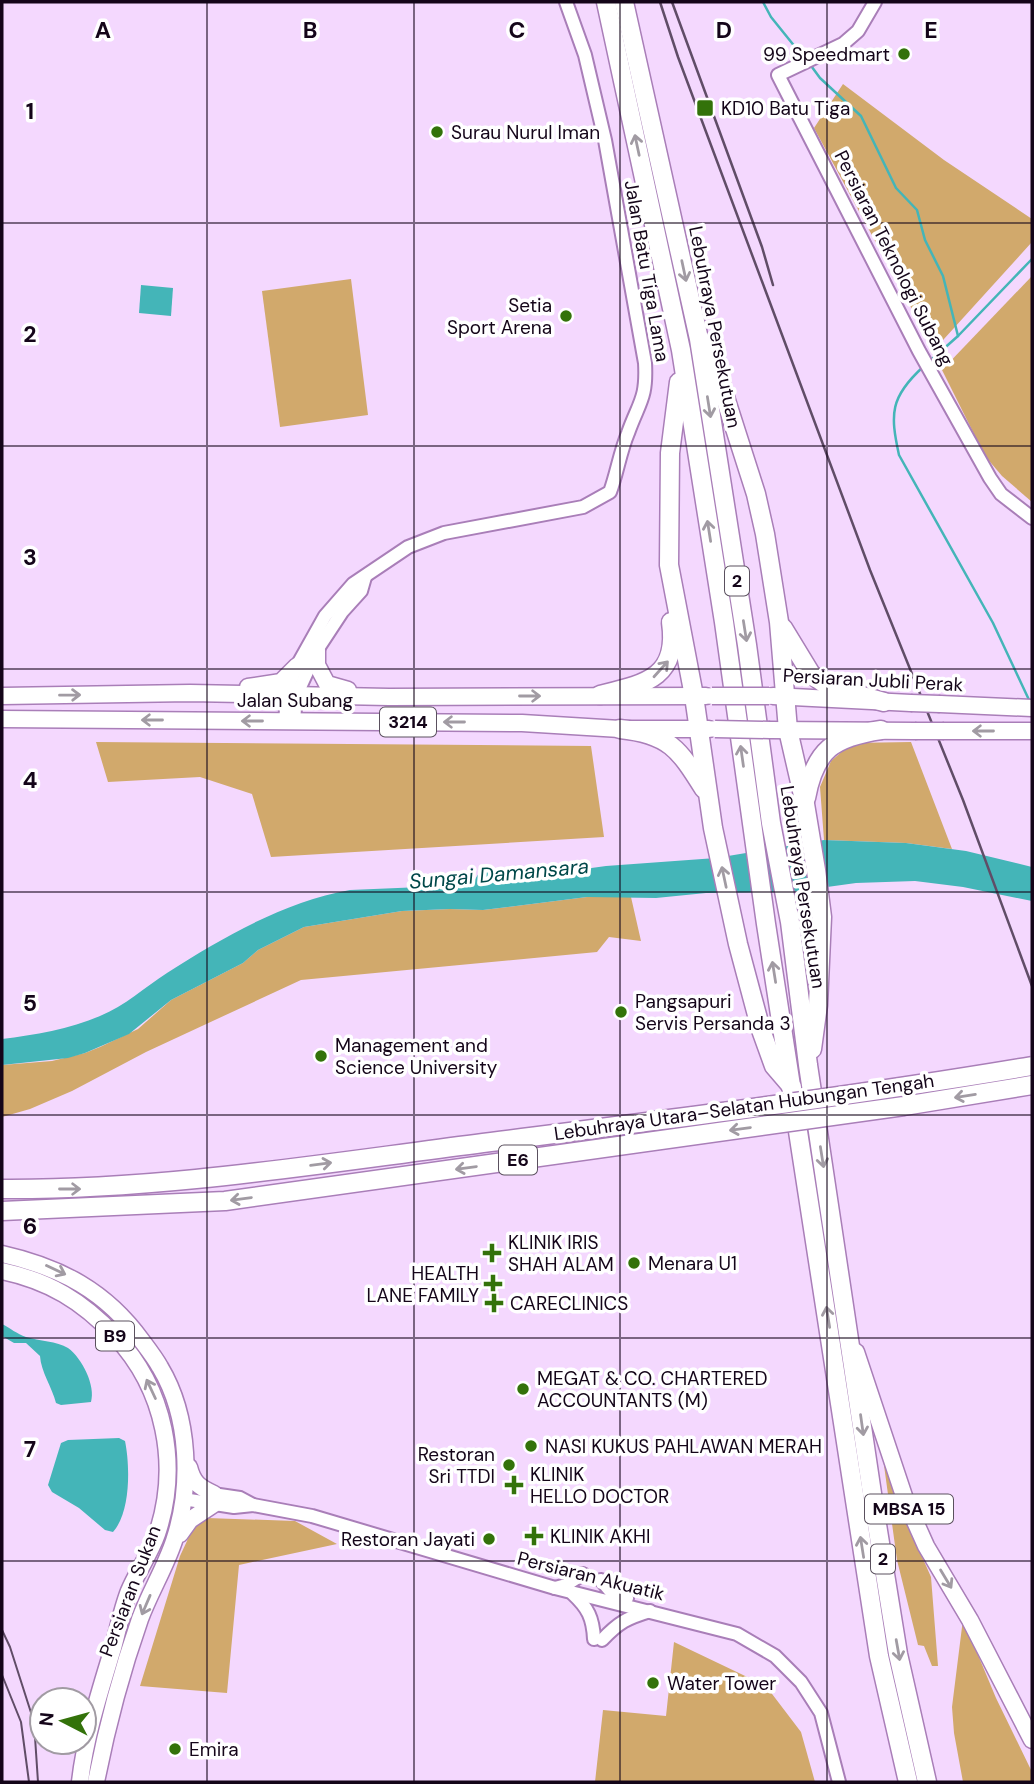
<svg xmlns="http://www.w3.org/2000/svg" width="1034" height="1784" font-family="'DM Sans',sans-serif">
  <style>
    .green { fill: #d1a96c }
    .water { fill: #44b5b8 }
    .lines { fill: none; stroke-linecap: round; stroke-linejoin: round }
    .stream { stroke: #44b5b8; stroke-width: 2.5 }
    .minor-casing { stroke: #a97eb8; stroke-width: 16 }
    .major-casing { stroke: #a97eb8; stroke-width: 19 }
    .highway-casing { stroke: #a97eb8; stroke-width: 21 }
    .minor { stroke: #fff; stroke-width: 12 }
    .major { stroke: #fff; stroke-width: 16 }
    .highway { stroke: #fff; stroke-width: 18 }
    .tram { stroke: #604d67; stroke-width: 2 }
    .rail { stroke: #604d67; stroke-width: 2.5 }
    .major-bridge-casing { stroke: #a97eb8; stroke-width: 19; stroke-linecap: butt }
    .highway-bridge-casing { stroke: #a97eb8; stroke-width: 21; stroke-linecap: butt }
    .major-bridge { stroke: #fff; stroke-width: 16 }
    .highway-bridge { stroke: #fff; stroke-width: 18 }
    .oneway { stroke: #a19ba3 }
    .grid { fill: none; stroke: #140519; stroke-width: 2; stroke-opacity: 0.55 }
    .poi-dot { fill: #33720a; stroke: #fff; stroke-width: 2.5 }
    .labels { text-anchor: middle; dominant-baseline: central; stroke-width: 7; stroke-linejoin: round; paint-order: stroke }
    .shield { fill: #fff; stroke: #5a505e; stroke-width: 2 }
    .shield-label { font-size: 18px; font-weight: bold; fill: #140519 }
    .poi-label { font-size: 19px; fill: #140519; stroke: #fff; text-anchor: start }
    .street-label { font-size: 19px; fill: #140519; stroke: #fff }
    .water-label { font-size: 21px; font-style: italic; fill: #004849; stroke: #fff }
    .grid-label { font-size: 23px; text-anchor: middle; font-weight: bold; fill: #140519; stroke: #fff; stroke-width: 7; stroke-linejoin: round; paint-order: stroke }
  </style>
  <rect width="100%" height="100%" fill="#f4d8fe"/>
  <g class="green">
    <path d="M843 84 944 160 1032 219V242L934 350 814 128Z"/>
    <path d="M1032 276V502L1002 476 985 456 942 370Z"/>
    <path d="M351 279 368 415 280 427 262 291Z"/>
    <path d="M96 742 591 746 604 837 271 857 252 794 200 777 108 782Z"/>
    <path d="M911 742 952 849 906 843 824 840 820 787 831 761 852 743Z"/>
    <path d="M587 897H631L641 941 609 937 597 952 301 980 146 1052 72 1091 30 1109 2 1117V1065L52 1061 85 1053 100 1047 138 1029 171 1000 243 963 258 950 304 927 402 911 450 909 483 910Z"/>
    <path d="M883 1458 905 1518 931 1577 938 1666H932L924 1646 918 1645 897 1560Z"/>
    <path d="M207 1518 295 1521 337 1544 239 1565 227 1693 140 1686 180 1556 193 1528Z"/>
    <path d="M963 1619 996 1698 1032 1772V1782H963L954 1733 952 1707Z"/>
    <path d="M674 1642 766 1686 801 1732 815 1782H595L603 1710 666 1716Z"/>
  </g>
  <g class="water">
    <path d="M141 285 173 288 171 316 139 313Z"/>
    <path d="M824 840 906 843 966 851 1032 867V901L963 887 915 881 856 883 791 892 706 893 656 898 587 897 483 910 450 909 402 911 304 927 258 950 243 963 171 1000 129 1034 85 1053 68 1058 2 1065V1039C34 1035 70 1029 100 1016 125 1006 145 987 167 973 223 937 284 902 350 890L469 885 474 881 482 868C492 869 496 880 505 880L606 866 716 858Z"/>
    <path d="M2 1324C10 1328 17 1334 26 1337 39 1341 57 1341 68 1348 82 1358 96 1386 91 1402L61 1405 56 1403C52 1387 41 1372 40 1356L26 1343H14L2 1336Z"/>
    <path d="M119 1438 125 1441C130 1465 131 1512 113 1532L105 1530 79 1508 52 1492 48 1485 61 1443 68 1440Z"/>
  </g>
  <g class="lines">
    <g class="stream">
      <path d="M763 2 771 17 804 58"/>
      <path d="M809 63 820 78 861 116 896 188 917 210 925 240 943 276 958 336"/>
      <path d="M931 360 958 336 1032 259"/>
      <path d="M923 367C890 397 890 414 899 455L993 623 1030 702"/>
    </g>
    <g class="minor-casing">
      <g id="minor">
        <path d="M875 2 858 31 843 44 778 75 919 351 990 478 1001 494 1032 518"/>
        <path d="M285 721 288 687 297 666 325 616 353 584 408 547 444 533 583 507 610 492C617 473 620 452 628 433 639 402 647 399 645 363L605 140 585 55 566 2"/>
        <path d="M294 721 296 696 317 650 342 612 361 591 365 577"/>
        <path d="M206 1493 240 1498 253 1505 312 1516 555 1588 737 1634 775 1656 801 1682 821 1713 839 1782"/>
        <path d="M183 1499 234 1507 253 1505"/>
        <path d="M601 1580 612 1593 627 1598"/>
        <path d="M555 1588 566 1585 583 1574"/>
        <path d="M573 1594C588 1608 593 1618 594 1639"/>
        <path d="M602 1640C619 1622 627 1618 650 1611"/>
      </g>
    </g>
    <g class="major-casing">
      <g id="major">
        <path d="M317 650V665L327 684 348 690"/>
        <path d="M248 687 281 682 297 666"/>
        <path d="M2 696 190 693 389 697 706 696"/>
        <path d="M773 696 911 703"/>
        <path d="M940 704 1032 708"/>
        <path d="M2 719 522 723 620 729H709"/>
        <path d="M770 730 915 731"/>
        <path d="M944 731H1032"/>
        <path d="M2 1254C60 1267 106 1291 142 1341 148 1349 155 1358 160 1367 190 1417 192 1487 174 1541 165 1568 150 1592 140 1619 121 1673 107 1726 96 1782"/>
        <path d="M2 1271C49 1281 82 1301 115 1336 165 1389 180 1465 157 1534 150 1554 137 1572 129 1591 122 1609 118 1629 113 1648 100 1691 85 1737 80 1782"/>
        <path d="M856 1352 905 1499 926 1546 970 1620 1032 1740"/>
        <path d="M189 1467C193 1483 199 1487 214 1494"/>
        <path d="M180 1534 190 1520 214 1504"/>
      </g>
    </g>
    <g class="highway-casing">
      <g id="highway">
        <path d="M606 2 681 350 724 622 766 924 879 1656 908 1782"/>
        <path d="M624 2 699 339 747 645 771 823 790 922 808 1065 873 1500 898 1654 927 1782"/>
        <path d="M706 347 715 366 756 494 765 534 779 622 788 730 805 804 816 870 822 917 818 1005 812 1049"/>
        <path d="M679 382 670 453 669 565 694 696 713 828 738 944 761 1030 774 1066 792 1087"/>
        <path d="M783 628 811 674 829 687 884 702"/>
        <path d="M600 695C645 684 679 678 671 622"/>
        <path d="M620 729C669 734 679 749 704 789"/>
        <path d="M806 798C815 749 834 737 881 730"/>
      </g>
    </g>
    <use href="#minor" class="minor"/>
    <use href="#major" class="major"/>
    <use href="#highway" class="highway"/>
    <g class="tram">
      <path d="M2 1630 10 1647 34 1722 38 1782"/>
      <path d="M2 1675 21 1722 29 1782"/>
    </g>
    <g class="rail">
      <path d="M660 2 678 57 870 570 963 800 1032 986"/>
      <path d="M672 2 762 247 773 285"/>
    </g>
    <g class="major-bridge-casing">
      <g id="major-bridge">
        <path d="M712 696H769"/>
        <path d="M911 703 940 704"/>
        <path d="M715 729 770 730"/>
        <path d="M915 731H944"/>
      </g>
    </g>
    <g class="highway-bridge-casing">
      <g id="highway-bridge">
        <path d="M2 1189C162 1190 318 1164 476 1144 662 1120 848 1097 1032 1066"/>
        <path d="M2 1211 225 1201 904 1106 1032 1085"/>
      </g>
    </g>
    <use href="#major-bridge" class="major-bridge"/>
    <use href="#highway-bridge" class="highway-bridge"/>
  </g>
  <defs><path id="oneway-shaft" d="M-6 0H5M1.5-3L5.5 0L1.5 3" fill="none" stroke-width="1.6" stroke-linecap="round" stroke-linejoin="round" transform="scale(1.75)"/></defs>
  <g class="oneway">
    <use href="#oneway-shaft" transform="translate(637 145) rotate(-102)"/>
    <use href="#oneway-shaft" transform="translate(684 271) rotate(78)"/>
    <use href="#oneway-shaft" transform="translate(709 407) rotate(81)"/>
    <use href="#oneway-shaft" transform="translate(709 531) rotate(-99)"/>
    <use href="#oneway-shaft" transform="translate(745 631) rotate(81)"/>
    <use href="#oneway-shaft" transform="translate(661 669) rotate(-48)"/>
    <use href="#oneway-shaft" transform="translate(70 695) rotate(-1)"/>
    <use href="#oneway-shaft" transform="translate(530 696)"/>
    <use href="#oneway-shaft" transform="translate(152 720) rotate(-180)"/>
    <use href="#oneway-shaft" transform="translate(252 721) rotate(-180)"/>
    <use href="#oneway-shaft" transform="translate(454 722) rotate(-180)"/>
    <use href="#oneway-shaft" transform="translate(983 731) rotate(-180)"/>
    <use href="#oneway-shaft" transform="translate(742 756) rotate(-98)"/>
    <use href="#oneway-shaft" transform="translate(724 877) rotate(-102)"/>
    <use href="#oneway-shaft" transform="translate(774 972) rotate(-99)"/>
    <use href="#oneway-shaft" transform="translate(965 1096) rotate(171)"/>
    <use href="#oneway-shaft" transform="translate(740 1129) rotate(172)"/>
    <use href="#oneway-shaft" transform="translate(822 1157) rotate(81)"/>
    <use href="#oneway-shaft" transform="translate(321 1164) rotate(-7)"/>
    <use href="#oneway-shaft" transform="translate(466 1168) rotate(172)"/>
    <use href="#oneway-shaft" transform="translate(70 1189)"/>
    <use href="#oneway-shaft" transform="translate(241 1199) rotate(172)"/>
    <use href="#oneway-shaft" transform="translate(56 1270) rotate(25)"/>
    <use href="#oneway-shaft" transform="translate(828 1317) rotate(-99)"/>
    <use href="#oneway-shaft" transform="translate(151 1389) rotate(-115)"/>
    <use href="#oneway-shaft" transform="translate(862 1425) rotate(82)"/>
    <use href="#oneway-shaft" transform="translate(862 1547) rotate(-99)"/>
    <use href="#oneway-shaft" transform="translate(946 1579) rotate(59)"/>
    <use href="#oneway-shaft" transform="translate(146 1605) rotate(113)"/>
    <use href="#oneway-shaft" transform="translate(898 1650) rotate(80)"/>
  </g>
  <path class="grid" d="M207 2V1782M414 2V1782M620 2V1782M827 2V1782M2 223H1032M2 446H1032M2 669H1032M2 892H1032M2 1115H1032M2 1338H1032M2 1561H1032"/>
  <g class="poi-dot">
    <circle cx="904" cy="54" r="7"/>
    <rect x="696" y="99" width="18" height="18" rx="3.5"/>
    <circle cx="437" cy="132" r="7"/>
    <circle cx="566" cy="316" r="7"/>
    <circle cx="621" cy="1012" r="7"/>
    <circle cx="321" cy="1056" r="7"/>
    <path d="M488.5 1242.5h7v7h7v7h-7v7h-7v-7h-7v-7h7z"/>
    <circle cx="634" cy="1263" r="7"/>
    <path d="M489.5 1273.5h7v7h7v7h-7v7h-7v-7h-7v-7h7z"/>
    <path d="M490.5 1292.5h7v7h7v7h-7v7h-7v-7h-7v-7h7z"/>
    <circle cx="523" cy="1389" r="7"/>
    <circle cx="531" cy="1446" r="7"/>
    <circle cx="509" cy="1465" r="7"/>
    <path d="M510.5 1474.5h7v7h7v7h-7v7h-7v-7h-7v-7h7z"/>
    <path d="M530.5 1525.5h7v7h7v7h-7v7h-7v-7h-7v-7h7z"/>
    <circle cx="489" cy="1539" r="7"/>
    <circle cx="653" cy="1683" r="7"/>
    <circle cx="175" cy="1749" r="7"/>
  </g>
  <g class="labels">
    <g class="shield">
      <rect x="725" y="566.5" width="24" height="29" rx="5"/>
      <rect x="380" y="707.5" width="56" height="29" rx="5"/>
      <rect x="499" y="1145.5" width="38" height="29" rx="5"/>
      <rect x="96" y="1321.5" width="38" height="29" rx="5"/>
      <rect x="865" y="1494.5" width="88" height="29" rx="5"/>
      <rect x="871" y="1544.5" width="24" height="29" rx="5"/>
    </g>
    <g class="shield-label">
      <text x="737" y="581">2</text>
      <text x="408" y="722">3214</text>
      <text x="518" y="1160">E6</text>
      <text x="115" y="1336">B9</text>
      <text x="909" y="1509">MBSA 15</text>
      <text x="883" y="1559">2</text>
    </g>
    <g class="poi-label">
      <text x="890" y="54" text-anchor="end">99 Speedmart</text>
      <text x="721" y="108">KD10 Batu Tiga</text>
      <text x="451" y="132">Surau Nurul Iman</text>
      <text x="552" y="305" text-anchor="end">Setia<tspan x="552" dy="22">Sport Arena</tspan></text>
      <text x="635" y="1001">Pangsapuri<tspan x="635" dy="22">Servis Persanda 3</tspan></text>
      <text x="335" y="1045">Management and<tspan x="335" dy="22">Science University</tspan></text>
      <text x="508" y="1242">KLINIK IRIS<tspan x="508" dy="22">SHAH ALAM</tspan></text>
      <text x="648" y="1263">Menara U1</text>
      <text x="479" y="1273" text-anchor="end">HEALTH<tspan x="479" dy="22">LANE FAMILY</tspan></text>
      <text x="510" y="1303">CARECLINICS</text>
      <text x="537" y="1378">MEGAT &amp; CO. CHARTERED<tspan x="537" dy="22">ACCOUNTANTS (M)</tspan></text>
      <text x="545" y="1446">NASI KUKUS PAHLAWAN MERAH</text>
      <text x="495" y="1454" text-anchor="end">Restoran<tspan x="495" dy="22">Sri TTDI</tspan></text>
      <text x="530" y="1474">KLINIK<tspan x="530" dy="22">HELLO DOCTOR</tspan></text>
      <text x="550" y="1536">KLINIK AKHI</text>
      <text x="475" y="1539" text-anchor="end">Restoran Jayati</text>
      <text x="667" y="1683">Water Tower</text>
      <text x="189" y="1749">Emira</text>
    </g>
    <g class="street-label">
      <text transform="translate(894 258) rotate(63)">Persiaran Teknologi Subang</text>
      <text transform="translate(647 271) rotate(80)">Jalan Batu Tiga Lama</text>
      <text transform="translate(715 327) rotate(79)">Lebuhraya Persekutuan</text>
      <text transform="translate(873 680) rotate(3)">Persiaran Jubli Perak</text>
      <text x="295" y="700">Jalan Subang</text>
      <text transform="translate(803 887) rotate(81)">Lebuhraya Persekutuan</text>
      <text transform="translate(744 1107) rotate(-8)">Lebuhraya Utara–Selatan Hubungan Tengah</text>
      <text transform="translate(591 1576) rotate(14)">Persiaran Akuatik</text>
      <text transform="translate(130 1591) rotate(-69)">Persiaran Sukan</text>
    </g>
    <g class="water-label">
      <text transform="translate(499 874) rotate(-5)">Sungai Damansara</text>
    </g>
  </g>
  <g class="grid-label">
    <text x="103" y="38">A</text>
    <text x="310" y="38">B</text>
    <text x="517" y="38">C</text>
    <text x="724" y="38">D</text>
    <text x="931" y="38">E</text>
    <text x="30" y="119">1</text>
    <text x="30" y="342">2</text>
    <text x="30" y="565">3</text>
    <text x="30" y="788">4</text>
    <text x="30" y="1011">5</text>
    <text x="30" y="1234">6</text>
    <text x="30" y="1457">7</text>
  </g>
  <rect width="1034" height="1784" fill="none" stroke="#140519" stroke-width="7"/>
  <g transform="translate(63 1721) rotate(276)"><circle r="33" fill="#ffffff" stroke="#a19ba3" stroke-width="2"/>
  <path d="M0-5L12 26L0 18L-12 26Z" fill="#33720a"/>
  <text y="-10" font-size="19" font-weight="bold" text-anchor="middle" fill="#140519">N</text>
  </g>
</svg>
